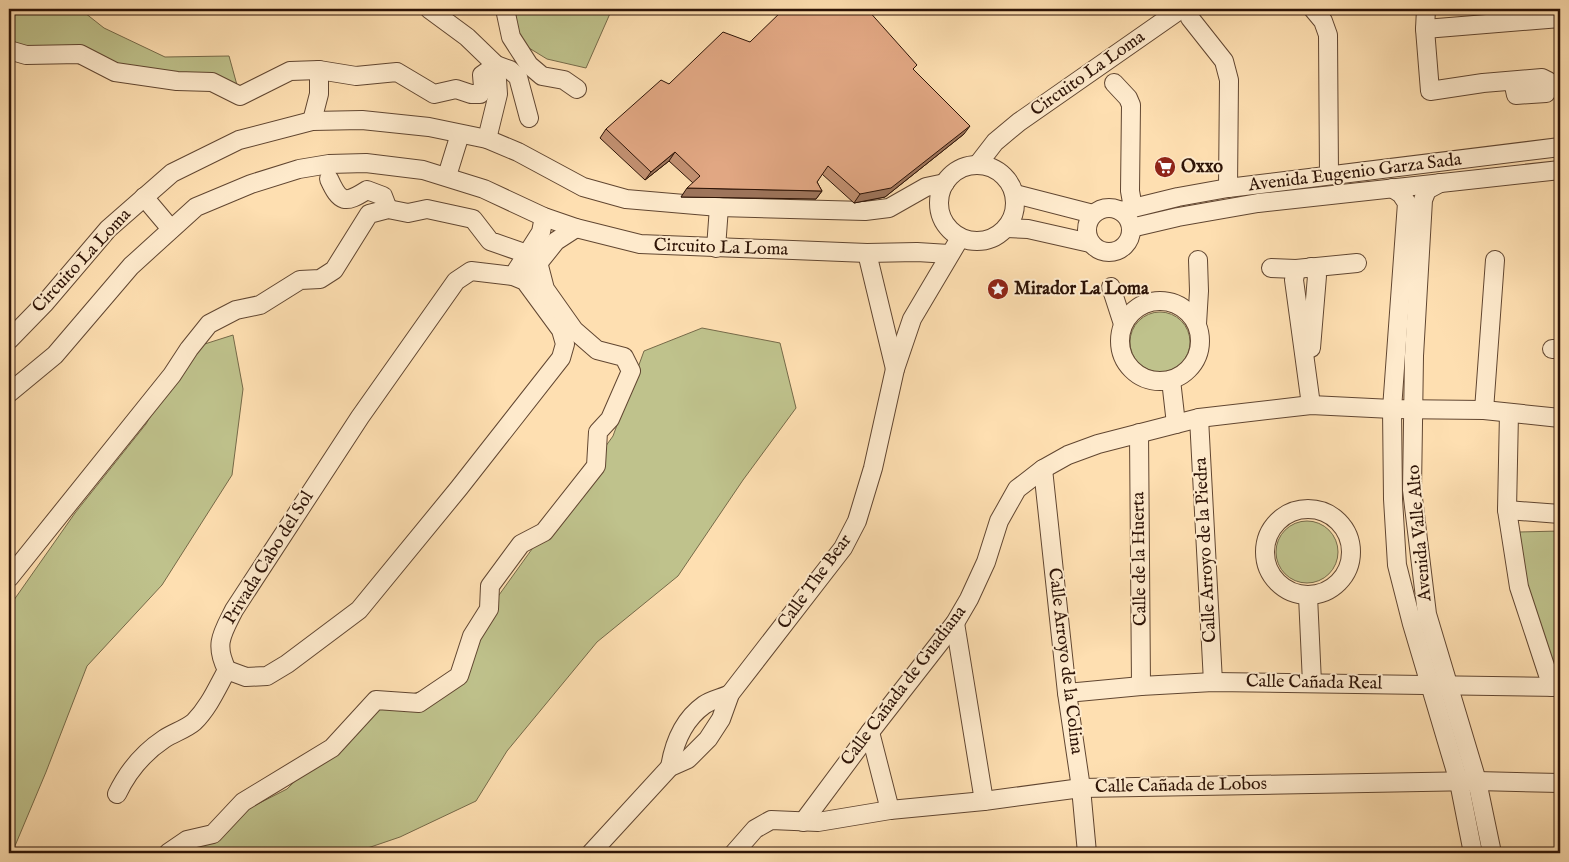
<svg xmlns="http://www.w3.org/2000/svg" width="1569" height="862" font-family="'IM FELL English',serif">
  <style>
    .green { fill: #bfc28c; stroke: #766a49 }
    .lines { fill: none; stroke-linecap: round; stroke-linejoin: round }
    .minor-casing { stroke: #614631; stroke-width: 20 }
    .minor { stroke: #feeacc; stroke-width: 18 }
    .wall { fill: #c29071; stroke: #2d1306 }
    .shaded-wall { fill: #9e755c; stroke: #2d1306 }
    .building { fill: #e1a783; stroke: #2d1306 }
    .labels { text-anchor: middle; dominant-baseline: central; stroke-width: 4; stroke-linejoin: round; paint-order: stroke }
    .street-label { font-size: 18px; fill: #2d1306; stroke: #feeacc }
    .poi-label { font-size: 18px; font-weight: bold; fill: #2d1306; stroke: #feeacc; text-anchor: start }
  </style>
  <rect width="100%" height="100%" fill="#fedfb1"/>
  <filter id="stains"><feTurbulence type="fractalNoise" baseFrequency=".004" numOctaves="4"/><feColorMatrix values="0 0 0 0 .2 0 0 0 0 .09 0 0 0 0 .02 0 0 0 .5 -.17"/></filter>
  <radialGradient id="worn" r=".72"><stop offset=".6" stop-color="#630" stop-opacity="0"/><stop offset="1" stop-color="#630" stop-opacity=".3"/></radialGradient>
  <g class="green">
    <path d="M9 9H80L104 28 165 57 229 56 240 96 9 50Z"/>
    <path d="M513 9H612L586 68 547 59 511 37Z"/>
    <circle cx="1160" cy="342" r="30"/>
    <path d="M702 328 780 343 796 408 743 480 678 576 597 642 507 751 476 801 400 837 353 853H170L187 840 287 789 368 709 451 681 489 609 613 436 644 351Z"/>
    <path d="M233 335 243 389 232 475 162 585 87 666 46 772 12 853H9V607L75 513 146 424 189 349Z"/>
    <circle cx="1307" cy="552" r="31"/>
    <path d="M1560 531V682L1528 594 1519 532Z"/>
  </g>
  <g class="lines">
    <g class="minor-casing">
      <g id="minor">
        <path d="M429 9 467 37 496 65 498 94 487 139"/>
        <path d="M505 9 511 37 529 65 542 76 564 80 577 89"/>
        <path d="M1313 9 1323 21 1328 35 1329 175"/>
        <path d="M1426 9 1425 29 1430 91 1483 83 1542 78 1548 81 1546 93 1516 95 1513 81"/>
        <path d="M1190 18 1224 61 1229 80 1228 188"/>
        <path d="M1425 29 1560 18"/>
        <path d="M9 50 26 55 80 54 115 72 177 81 212 82 240 96 290 71 319 70 356 76 397 72 434 94 456 89 471 94H480L483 87 482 75 496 65 510 70 518 77 529 118"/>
        <path d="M1114 83 1128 98 1131 105 1130 191 1133 208"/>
        <path d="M312 121 319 94V70"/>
        <path d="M978 164 995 142 1019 122 1181 9"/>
        <circle cx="977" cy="203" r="38"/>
        <path d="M447 176 460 134"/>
        <path d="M329 179C340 203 345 204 367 190L383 196 388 209"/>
        <path d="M1440 183 1427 190 1423 200 1414 356 1412 490 1427 614 1477 781 1492 853"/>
        <path d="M1392 188 1401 194 1407 203 1392 409 1393 499 1397 565 1412 624 1459 782 1473 853"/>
        <path d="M1015 194 1093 214"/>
        <path d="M144 197 171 229"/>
        <circle cx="1109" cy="230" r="22"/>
        <path d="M1121 211 1178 197 1228 188 1560 147"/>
        <path d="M1007 228 1028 229 1090 243"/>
        <path d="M1131 228 1178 217 1258 203 1560 170"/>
        <path d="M716 248 719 207"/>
        <path d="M867 253 895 369"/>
        <path d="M1271 268 1296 269 1357 263"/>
        <path d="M1296 269 1294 280 1311 405"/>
        <path d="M471 271 513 276 525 281 561 330 565 344 561 358 459 488 359 610 287 664 267 676 246 677 227 670C214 644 222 634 234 610L360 417 456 281Z"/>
        <path d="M532 271 556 241 576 228"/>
        <path d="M513 276 541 232 544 217"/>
        <path d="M1111 287 1123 324"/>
        <circle cx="1160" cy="341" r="40"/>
        <path d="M1197 324 1199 291 1198 260"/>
        <path d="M9 340 45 303 108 229 172 173 239 140 312 121 362 120 429 127 487 139 518 152 583 187 626 199 719 207 865 211 889 208 926 187 945 183"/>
        <path d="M1311 348 1317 276 1315 272 1311 267"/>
        <path d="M1552 349H1560"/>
        <path d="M1171 380 1176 424"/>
        <path d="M9 393 55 355 131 266 196 207 251 184 299 169 329 164 366 163 423 170 484 189 544 217 576 228 640 244 867 253 917 252 949 254"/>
        <path d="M1484 410 1495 260"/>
        <path d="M1509 413 1507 510 1519 587 1552 687"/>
        <path d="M1199 418 1213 682"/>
        <path d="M1139 433 1141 686"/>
        <path d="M1043 469 1067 693 1081 788 1087 853"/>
        <circle cx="1308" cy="552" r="43"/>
        <path d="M1507 510 1560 514"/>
        <path d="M9 578 172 375 189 349 209 324 236 310 260 305 300 280 320 279 334 270 369 214 388 209 408 213 427 209 473 219 490 241 527 254 538 262 545 289 574 330 597 350 624 357 631 371 610 419 598 432 596 466 544 532 521 544 490 586 489 609 472 636 459 676 419 703 376 700 332 748 243 802 213 834 187 840 168 853"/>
        <path d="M1308 596 1312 683"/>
        <path d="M955 623 984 801"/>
        <path d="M1067 693 1141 686 1213 682 1560 687"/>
        <path d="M870 732 890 810"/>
        <path d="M670 767C674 743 683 720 704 705 711 700 722 698 730 694"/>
        <path d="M117 794C128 771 143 753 164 739 173 733 186 729 194 722 209 707 217 688 227 670"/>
        <path d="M803 822 870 732 955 623 969 599 986 562 999 521 1017 489 1043 469 1068 455 1098 444 1199 418 1311 405 1392 409 1484 410 1560 418"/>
        <path d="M591 853 670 767 688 759 708 739 721 719 730 694 843 548 857 521 873 468 895 369 912 319 960 238"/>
        <path d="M734 853 755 829 771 820 818 822 890 810 984 801 1081 788 1477 781 1560 783"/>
      </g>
    </g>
    <use href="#minor" class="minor"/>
  </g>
  <path class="wall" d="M750 42 914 70 964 134 885 197 854 203 822 174 817 182 822 191 816 199 681 197 693 183 669 161 645 180 600 138 606 129 669 84Z"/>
  <g class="shaded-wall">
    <path d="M970 126 964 134 885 197 854 203 860 194Z"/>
    <path d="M675 152 669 161 645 180 651 172Z"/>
    <path d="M687 188 822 191 816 199 681 197Z"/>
  </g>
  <path class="building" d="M784 9H867L917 65 913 69 970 126 891 188 860 194 828 166 817 182 822 191 687 188 700 176 675 152 651 172 606 129 661 80 669 84 723 32 750 42Z"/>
  <defs>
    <g id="supermarket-disc" transform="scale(1.125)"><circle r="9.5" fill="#8f2418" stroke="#feeacc"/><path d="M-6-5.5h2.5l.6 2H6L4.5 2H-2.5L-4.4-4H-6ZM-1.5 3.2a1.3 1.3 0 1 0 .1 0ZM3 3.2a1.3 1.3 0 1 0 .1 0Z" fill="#fff"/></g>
    <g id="sight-disc" transform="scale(1.125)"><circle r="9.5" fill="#8f2418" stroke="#feeacc"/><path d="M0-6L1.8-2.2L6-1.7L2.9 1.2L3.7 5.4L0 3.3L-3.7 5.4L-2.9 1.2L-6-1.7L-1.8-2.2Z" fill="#fff"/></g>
  </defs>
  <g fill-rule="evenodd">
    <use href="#supermarket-disc" x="1165" y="167"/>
    <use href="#sight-disc" x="998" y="289"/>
  </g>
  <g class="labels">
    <g class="street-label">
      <text transform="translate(1088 74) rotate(-35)">Circuito La Loma</text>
      <text transform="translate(1355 173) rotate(-7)">Avenida Eugenio Garza Sada</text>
      <text transform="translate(721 248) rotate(2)">Circuito La Loma</text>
      <text transform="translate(82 261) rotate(-47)">Circuito La Loma</text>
      <text transform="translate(1420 533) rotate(-95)">Avenida Valle Alto</text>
      <text transform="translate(1206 550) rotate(-93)">Calle Arroyo de la Piedra</text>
      <text transform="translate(269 558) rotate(-58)">Privada Cabo del Sol</text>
      <text transform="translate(1140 559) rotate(-91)">Calle de la Huerta</text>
      <text transform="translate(815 582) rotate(-54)">Calle The Bear</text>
      <text transform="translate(1065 661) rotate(83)">Calle Arroyo de la Colina</text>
      <text transform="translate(1314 683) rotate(1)">Calle Cañada Real</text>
      <text transform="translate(904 686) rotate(-53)">Calle Cañada de Guadiana</text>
      <text transform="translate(1181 786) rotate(-1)">Calle Cañada de Lobos</text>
    </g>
    <g class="poi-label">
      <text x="1181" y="167">Oxxo</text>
      <text x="1014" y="289">Mirador La Loma</text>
    </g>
  </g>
  <rect width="1569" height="862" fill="none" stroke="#fedfb1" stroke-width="30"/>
  <rect x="10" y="10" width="1549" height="842" fill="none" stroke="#2d1306" stroke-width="2.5"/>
  <rect x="15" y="15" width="1539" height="832" fill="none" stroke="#2d1306"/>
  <rect width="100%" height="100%" filter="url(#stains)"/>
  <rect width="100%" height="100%" fill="url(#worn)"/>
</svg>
